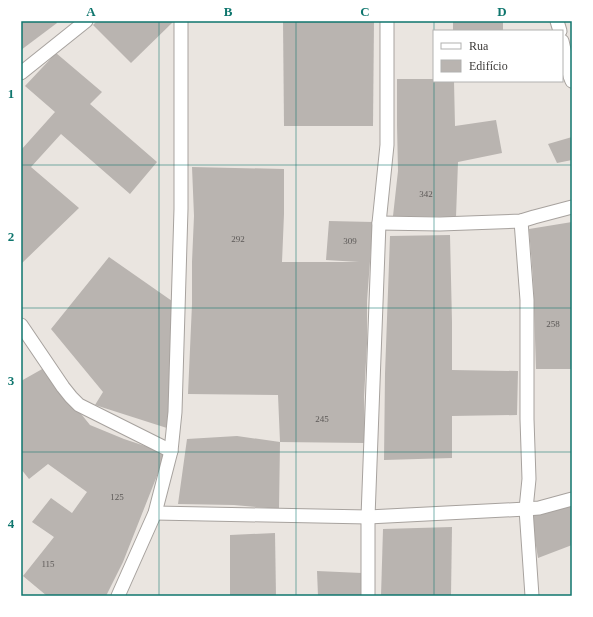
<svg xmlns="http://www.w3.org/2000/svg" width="593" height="617" font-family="'Times New Roman',serif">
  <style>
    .building { fill: #b9b4b0 }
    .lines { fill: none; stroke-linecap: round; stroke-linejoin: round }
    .street-casing { stroke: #a7a29e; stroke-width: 15 }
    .street { stroke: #fff; stroke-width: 13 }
    .grid { fill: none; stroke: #0f766e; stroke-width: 1; stroke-opacity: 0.55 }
    .labels { text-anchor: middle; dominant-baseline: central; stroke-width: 3; stroke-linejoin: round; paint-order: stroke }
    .number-label { font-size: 9px; fill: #5c5957 }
    .neatline { fill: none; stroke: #0f766e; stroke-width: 1.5 }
    .grid-label { font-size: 13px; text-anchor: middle; font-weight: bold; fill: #0f766e }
  </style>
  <rect width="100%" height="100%" fill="#eae5e0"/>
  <g class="building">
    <path d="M21 21H56L57 23 21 50Z"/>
    <path d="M97 21H174L131 63 93 25Z"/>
    <path d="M283 21H374L373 126H284Z"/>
    <rect x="453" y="21" width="50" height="10"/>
    <path d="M56 53 102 92 90 104 157 162 130 194 61 134 31 167 79 208 21 264V150L55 112 25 86Z"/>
    <path d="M397 79H434V81H454L455 126 496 120 502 153 458 162 456 217 393 216 398 171 397 125Z"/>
    <path d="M572 137V160L557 163 548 144Z"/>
    <path d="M192 167 284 169V214L282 262H359L326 260 329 221 373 222 367 301V344L364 397 365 443 280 442 279 509 234 505 178 504 187 439 237 436 280 442 278 395 188 394 192 304V262L194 216Z"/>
    <path d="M572 222V369H536L533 278 529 229Z"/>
    <path d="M450 235 452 322V370L518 371 517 415 452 416V458L384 460 385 374 390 236Z"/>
    <path d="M109 257 172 301 170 429 95 405 103 392 51 329Z"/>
    <path d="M44 368 90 425 124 439 166 453 123 562 106 596H47L23 576 54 537 32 522 51 498 72 513 87 492 48 464 29 479 21 469V381Z"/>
    <path d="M572 504V545L538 558 531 516Z"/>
    <path d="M452 527 451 596H381L383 529Z"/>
    <path d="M275 533 276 596H230V535Z"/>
    <path d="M317 571 362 573V596H318Z"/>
  </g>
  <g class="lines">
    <g class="street-casing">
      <g id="street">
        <path d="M557 21 560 31"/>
        <path d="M562 41 570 76 572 81"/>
        <path d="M21 73 86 21"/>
        <path d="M521 221 527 300V419L529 479 526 509 532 596"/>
        <path d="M379 223 440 224 521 221 534 217 572 207"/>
        <path d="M21 325 63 387 71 397 79 405 171 451"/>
        <path d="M155 513 368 517 526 509 539 508 572 499"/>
        <path d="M118 596 155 513 171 451 175 412 181 209V21"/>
        <path d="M368 596V517L379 223 387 145V21"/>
      </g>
    </g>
    <use href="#street" class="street"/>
  </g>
  <path class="grid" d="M159 21V596M296 21V596M434 21V596M21 165H572M21 308H572M21 452H572"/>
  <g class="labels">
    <g class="number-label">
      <text x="426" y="194">342</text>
      <text x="238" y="239">292</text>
      <text x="350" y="241">309</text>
      <text x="553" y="324">258</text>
      <text x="322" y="419">245</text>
      <text x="117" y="497">125</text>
      <text x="48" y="564">115</text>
    </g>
  </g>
  <rect width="593" height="617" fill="none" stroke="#ffffff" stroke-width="44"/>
  <rect x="433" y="30" width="130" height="52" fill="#ffffff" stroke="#b1b1b0"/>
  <rect x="441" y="43" width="20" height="6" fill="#ffffff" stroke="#b1b1b0"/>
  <text x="469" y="50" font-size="12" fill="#3d3b39">Rua</text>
  <rect x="441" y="60" width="20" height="12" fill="#b9b4b0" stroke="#b1b1b0"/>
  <text x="469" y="70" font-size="12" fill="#3d3b39">Edifício</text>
  <rect x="22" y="22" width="549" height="573" class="neatline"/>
  <g class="grid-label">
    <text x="91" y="16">A</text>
    <text x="228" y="16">B</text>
    <text x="365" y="16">C</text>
    <text x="502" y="16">D</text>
    <text x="11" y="98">1</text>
    <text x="11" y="241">2</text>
    <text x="11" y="385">3</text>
    <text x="11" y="528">4</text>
  </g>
</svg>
